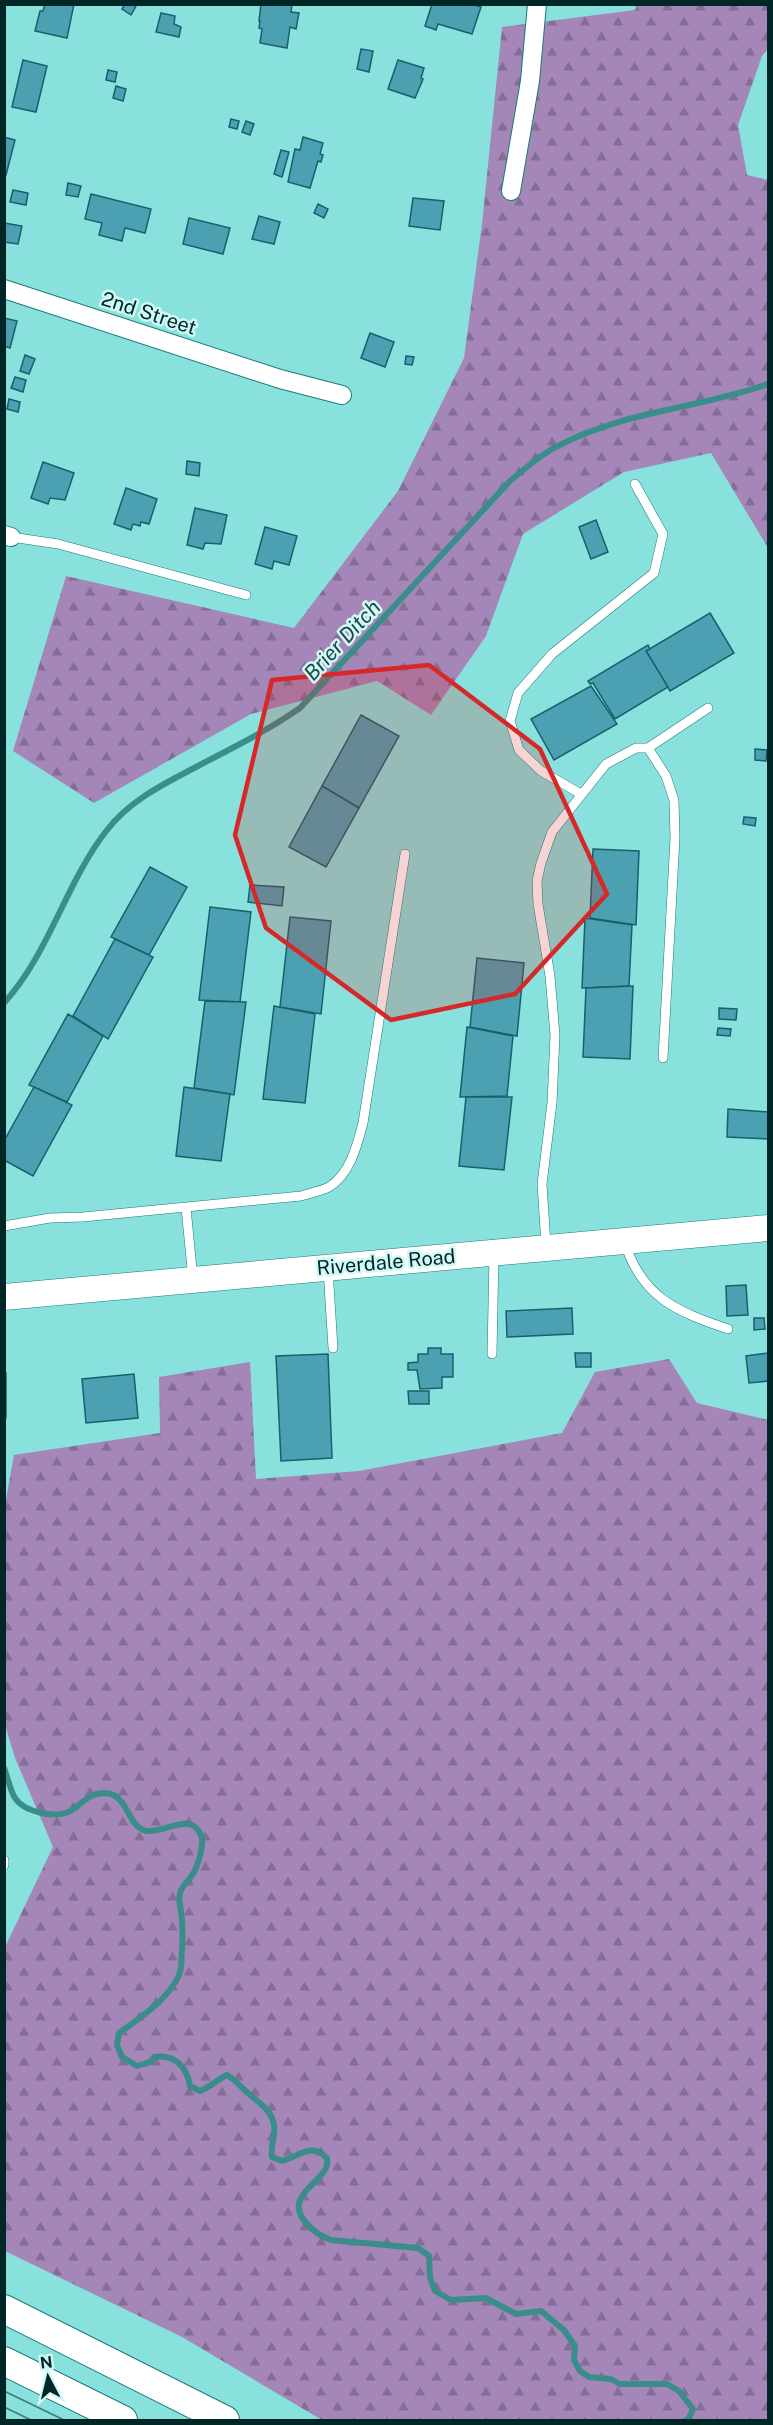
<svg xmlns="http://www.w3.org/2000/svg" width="773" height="2425" font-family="'Public Sans',sans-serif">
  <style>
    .forest { fill: url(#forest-firs) }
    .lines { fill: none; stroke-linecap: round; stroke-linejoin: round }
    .stream { stroke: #398d8a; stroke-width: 6 }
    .building { fill: #4ba0b1; stroke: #1b5f6c; stroke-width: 1.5 }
    .service-casing { stroke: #187c7a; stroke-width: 10 }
    .minor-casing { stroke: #187c7a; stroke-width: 20 }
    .secondary-casing { stroke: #187c7a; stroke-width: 27 }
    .primary-casing { stroke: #187c7a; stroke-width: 30 }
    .service { stroke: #fff; stroke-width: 9 }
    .minor { stroke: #fff; stroke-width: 18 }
    .secondary { stroke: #fff; stroke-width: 26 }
    .primary { stroke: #fff; stroke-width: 28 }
    .tram { stroke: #3d7b79; stroke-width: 1.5 }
    .marked { fill: #d62828; fill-opacity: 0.2; stroke: #d62828; stroke-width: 4.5; stroke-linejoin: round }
    .labels { text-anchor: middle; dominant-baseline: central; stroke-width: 5; stroke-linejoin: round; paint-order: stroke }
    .street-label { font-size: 20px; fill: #002726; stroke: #cff9f7 }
    .water-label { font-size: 21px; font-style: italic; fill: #1e4443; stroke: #cff9f7 }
  </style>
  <defs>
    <pattern id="forest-firs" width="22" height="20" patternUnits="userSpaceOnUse" patternTransform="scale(1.5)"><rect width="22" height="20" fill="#a586b8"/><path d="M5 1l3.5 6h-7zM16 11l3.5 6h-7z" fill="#846e95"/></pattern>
  </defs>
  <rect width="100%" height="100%" fill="#88e1dd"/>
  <g class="forest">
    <path d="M637 5H768V49L762 56 738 125 747 175 768 180V548L711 453 624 472 523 534 486 636 431 715 377 681 251 714 94 803 13 751 66 576 294 628 398 491 464 358 482 224 502 27 635 10Z"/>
    <path d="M669 1359 697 1403 768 1420V2420H322L182 2337 5 2251V1947L53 1847 15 1758 5 1725 4 1511 14 1455 160 1433 159 1377 250 1362 256 1479 359 1471 562 1433 595 1372Z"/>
  </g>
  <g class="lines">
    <g class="stream">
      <path d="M4 1003C49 954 66 882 107 830 130 800 164 784 196 767 232 748 267 731 300 708L510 481C524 469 538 457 554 448 621 411 698 409 768 384"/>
      <path d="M4 1374V1417"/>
      <path d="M4 1768C8 1778 10 1790 15 1798 24 1812 56 1819 70 1811 83 1804 87 1793 106 1793 129 1795 127 1828 147 1831 165 1833 191 1811 201 1835 205 1843 198 1865 193 1874 185 1886 177 1888 180 1905 183 1921 183 1934 182 1950 181 1956 182 1962 181 1968 176 1994 139 2019 119 2033L117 2045 122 2057 137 2066 150 2062 154 2057C174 2054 187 2066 190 2086L200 2091C211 2087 216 2080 227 2075 240 2083 238 2085 248 2093 259 2103 271 2109 274 2125 276 2135 270 2145 272 2157L282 2161C300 2156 311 2142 327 2158 327 2161 328 2165 326 2168 318 2185 283 2198 307 2224 314 2232 320 2236 331 2240L418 2248 429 2256 430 2278 435 2291 451 2300 486 2298 516 2314 541 2311 564 2330 575 2346 574 2360 580 2371 589 2377 611 2379 620 2384H667L679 2391 693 2409 688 2420"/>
    </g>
  </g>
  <g class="building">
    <path d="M45 4H74L67 38 35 31 40 11H43Z"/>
    <path d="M125 4 136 6 131 15 122 9Z"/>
    <path d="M261 4H292L291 12 299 13 296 29 290 27 287 48 260 43 262 29 259 28 260 21H259Z"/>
    <path d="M432 4H472L481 7 472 34 438 24 436 30 425 26Z"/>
    <path d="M161 13 175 16 174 24 181 27 179 37 156 32Z"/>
    <path d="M361 49 373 51 369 72 357 69Z"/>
    <path d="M23 60 47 66 36 112 12 107Z"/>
    <path d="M398 60 424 68 421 78 423 79 415 98 388 89Z"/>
    <path d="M108 70 117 72 115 82 106 80Z"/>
    <path d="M116 86 126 89 123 101 113 98Z"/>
    <path d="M231 119 239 121 237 129 229 127Z"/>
    <path d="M246 121 254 124 250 135 242 132Z"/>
    <path d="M4 137 15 140 6 175H4Z"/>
    <path d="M303 137 323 143 320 154 323 155 321 162 318 161 310 188 288 182 295 149 300 150Z"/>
    <path d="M281 150 289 152 282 177 274 174Z"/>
    <path d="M68 183 81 186 78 197 66 195Z"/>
    <path d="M13 190 28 193 26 205 10 202Z"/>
    <path d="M91 194 151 209 145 233 125 228 122 241 99 235 102 223 85 219Z"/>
    <path d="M413 198 444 201 440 230 409 226Z"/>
    <path d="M318 204 328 209 324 218 314 213Z"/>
    <path d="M259 216 280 222 274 244 252 239Z"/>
    <path d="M189 218 230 228 223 254 183 244Z"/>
    <path d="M4 223 22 226 18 244 4 242Z"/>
    <path d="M4 318 17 321 10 348 4 346Z"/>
    <path d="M370 333 394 342 385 367 361 358Z"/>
    <path d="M25 355 35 359 29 374 20 371Z"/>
    <path d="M406 356 414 357 412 365 405 364Z"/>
    <path d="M15 377 26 380 23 392 11 388Z"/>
    <path d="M9 399 20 402 18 412 7 409Z"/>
    <path d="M187 461 200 463 199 476 186 474Z"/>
    <path d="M43 462 74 473 65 500 50 498 48 504 31 498Z"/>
    <path d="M126 488 157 499 149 524 141 522 140 526 133 524 131 530 114 524Z"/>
    <path d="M195 508 227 515 221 544 205 543 203 549 187 545Z"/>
    <path d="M596 520 608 552 591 559 579 527Z"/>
    <path d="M265 527 297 536 289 565 274 561 272 569 255 564Z"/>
    <path d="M710 613 734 653 670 691 646 651Z"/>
    <path d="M648 645 650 649 646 651 668 687 615 719 593 683 590 684 588 681Z"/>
    <path d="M591 686 617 724 554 760 531 719Z"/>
    <path d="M361 715 399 736 359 808 322 786Z"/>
    <path d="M755 749 767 750 766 761 755 760Z"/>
    <path d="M322 786 359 808 326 867 289 847Z"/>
    <path d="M744 817 756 818 755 826 743 824Z"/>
    <path d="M593 849 639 851 636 925 590 918Z"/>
    <path d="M150 867 187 887 149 955 111 937Z"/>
    <path d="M250 885 284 887 282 906 248 902Z"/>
    <path d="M210 907 251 912 240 1002 199 1000Z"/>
    <path d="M290 917 331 921 321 1014 280 1007Z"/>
    <path d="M585 918 632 925 629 986 582 988Z"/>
    <path d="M115 939 153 957 108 1039 73 1016Z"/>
    <path d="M477 958 524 963 517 1036 470 1027Z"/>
    <path d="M633 986 630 1059 583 1057 586 988Z"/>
    <path d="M205 1001 246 1002 234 1095 194 1088Z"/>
    <path d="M274 1006 315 1014 305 1103 263 1099Z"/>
    <path d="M719 1008 737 1009 736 1020 719 1019Z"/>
    <path d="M68 1014 103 1036 67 1102 29 1085Z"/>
    <path d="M467 1027 513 1036 507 1096 460 1097Z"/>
    <path d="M718 1028 731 1029 730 1036 717 1035Z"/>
    <path d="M34 1087 72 1105 33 1176 4 1160V1141Z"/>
    <path d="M184 1087 230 1094 221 1161 176 1156Z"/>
    <path d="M466 1097H512L504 1170 459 1166Z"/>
    <path d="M728 1109 768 1112V1139L727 1137Z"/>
    <path d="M746 1285 748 1315 727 1316 726 1286Z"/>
    <path d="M572 1308 573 1334 507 1337 506 1311Z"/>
    <path d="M754 1318H764L765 1329 754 1330Z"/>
    <path d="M428 1348H441V1354H453V1377H442V1388L420 1389 417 1370H408V1363L418 1362V1354H428Z"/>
    <path d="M575 1353H591V1367H576Z"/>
    <path d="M768 1353V1381L749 1383 746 1356Z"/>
    <path d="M328 1354 332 1458 281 1461 276 1356Z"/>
    <path d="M134 1374 138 1418 86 1423 82 1379Z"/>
    <path d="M408 1391H429V1404H409Z"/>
  </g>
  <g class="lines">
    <g class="service-casing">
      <g id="service">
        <path d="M11 537 58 544 246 595"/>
        <path d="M648 748 708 708"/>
        <path d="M581 794 541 771 519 750 510 721 518 693 552 654 654 573 663 534 635 484"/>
        <path d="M186 1208 193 1279"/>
        <path d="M4 1226 50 1218 83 1217 301 1196C310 1193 321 1191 329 1187 350 1174 357 1146 363 1123L405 854"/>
        <path d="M625 1243C642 1298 678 1312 728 1329"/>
        <path d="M546 1245 542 1184 552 1103 555 1035 550 976 538 904 537 881 541 863 552 832 606 764 636 748H648L666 776 674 800 675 838 663 1058"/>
        <path d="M328 1269 333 1348"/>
        <path d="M492 1354 494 1255"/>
        <path d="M4 1860V1865"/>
      </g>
    </g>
    <g class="minor-casing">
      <g id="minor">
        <path d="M511 191 530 81 537 4"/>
        <path d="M4 289 280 379 342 395"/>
        <path d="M4 535 11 537"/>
      </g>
    </g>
    <g class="secondary-casing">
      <path id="secondary" d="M4 1297 768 1228"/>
    </g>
    <g class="primary-casing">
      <g id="primary">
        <path d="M4 2309 225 2420"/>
        <path d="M4 2361 123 2420"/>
      </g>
    </g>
    <use href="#service" class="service"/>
    <use href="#minor" class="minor"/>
    <use href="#secondary" class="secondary"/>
    <use href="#primary" class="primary"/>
    <g class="tram">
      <path d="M4 2391 64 2420"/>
      <path d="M4 2407 31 2420"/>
    </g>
  </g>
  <path class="marked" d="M429 665 540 749 607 894 515 994 391 1020 266 928 235 835 272 680Z"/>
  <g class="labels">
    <g class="street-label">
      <text transform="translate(149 313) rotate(18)">2nd Street</text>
      <text transform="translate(386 1262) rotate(-5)">Riverdale Road</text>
    </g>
    <g class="water-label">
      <text transform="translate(342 640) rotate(-47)">Brier Ditch</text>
    </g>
  </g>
  <rect width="773" height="2425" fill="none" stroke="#002726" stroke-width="12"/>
  <g transform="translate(48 2377) rotate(353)" stroke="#cff9f7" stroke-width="4.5" paint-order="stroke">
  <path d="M0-4.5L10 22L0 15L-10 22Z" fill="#002726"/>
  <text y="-9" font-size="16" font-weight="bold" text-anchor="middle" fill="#002726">N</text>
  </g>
</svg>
